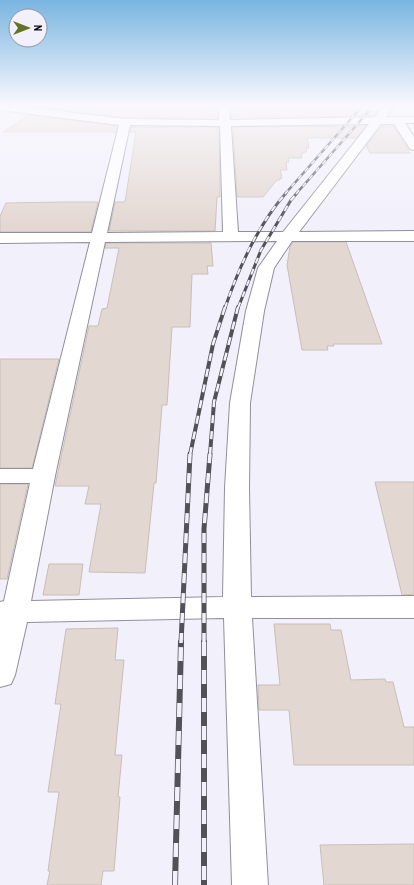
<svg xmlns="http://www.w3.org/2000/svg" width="414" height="885" font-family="'Archivo Narrow',sans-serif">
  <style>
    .building { fill: #e3d7d1; stroke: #c9beb8 }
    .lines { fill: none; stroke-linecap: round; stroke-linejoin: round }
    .minor-casing { stroke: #91909a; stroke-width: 2 }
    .minor { fill: #fff; fill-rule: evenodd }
    .rail-far4-casing { stroke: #525157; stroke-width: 2.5 }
    .rail-far3-casing { stroke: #525157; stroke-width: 3 }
    .rail-far2-casing { stroke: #525157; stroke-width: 4 }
    .rail-far1-casing { stroke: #525157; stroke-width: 5 }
    .rail-casing { stroke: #525157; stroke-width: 6 }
    .rail-far4 { stroke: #f1f0fb; stroke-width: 1.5; stroke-dasharray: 5; stroke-linecap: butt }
    .rail-far3 { stroke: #f1f0fb; stroke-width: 2; stroke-dasharray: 6; stroke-linecap: butt }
    .rail-far2 { stroke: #f1f0fb; stroke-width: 2.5; stroke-dasharray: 8; stroke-linecap: butt }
    .rail-far1 { stroke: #f1f0fb; stroke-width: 3.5; stroke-dasharray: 10; stroke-linecap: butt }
    .rail { stroke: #f1f0fb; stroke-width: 4.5; stroke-dasharray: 14; stroke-linecap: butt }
  </style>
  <rect width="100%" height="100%" fill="#f1f0fb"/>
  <g class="building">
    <path d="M46 104H218V118H125L41 107Z"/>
    <path d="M231 104H350L353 110 378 111 374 116 231 118Z"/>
    <path d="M29 115 117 126 116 132H3Z"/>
    <path d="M366 126 356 138H307L309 148H306L307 151 301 154 302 158H288L289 162H286L287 170H280L282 178H280V180H277L263 197H237L233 127Z"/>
    <path d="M382 126H393L410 153H370L366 146Z"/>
    <path d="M131 127H219L220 197H217L215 231H109L115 202H125L136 132H130Z"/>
    <path d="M62 202H98L91 232H0V216L6 203Z"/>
    <path d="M293 242H346L382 344H333L334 346H327L328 350H302L287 265 290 247Z"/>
    <path d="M106 243H211L213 266H207L208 274H192L190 327H172L167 405H162L156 483H154L145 573 89 572 101 504H85L89 486H55L89 326H98L102 309 107 308 119 248H105Z"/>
    <path d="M0 359H59L32 468H0Z"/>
    <path d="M375 482H414V594L402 595Z"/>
    <path d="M0 484H28L7 579H0Z"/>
    <path d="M49 564H83L79 595H43Z"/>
    <path d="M274 624H330L331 630H341L351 680 385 679 386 682H393L404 727H414V765H294L289 710H259L258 685H280Z"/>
    <path d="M118 628 115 660H124L115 755H122L118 797H120L114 871H103L101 885H47L50 871H48L59 792H48L61 704H55L66 629Z"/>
    <path d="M414 844V885H324L320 845Z"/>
  </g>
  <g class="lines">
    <g class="minor-casing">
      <path id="minor" d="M0 104 125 119 219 120V104H229L230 120 375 117 385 104H396L386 117H414V123H405L414 137V150L410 149 394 124H381L299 232 414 231V241H292L274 268 264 311 250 403 249 488 251 597 414 596V618H252L268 885H232L224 618 27 622 15 675 11 684 0 687V602L4 601 30 483H0V469H33L90 242 0 243V233H92L119 125 0 110ZM369 124 283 232H238L231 126ZM130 125 220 126 223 232 107 233ZM277 241 258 268 246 311 230 403 225 488 223 597 31 601 55 476 105 242Z"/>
    </g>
    <use href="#minor" class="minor"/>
    <g class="rail-far4-casing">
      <g id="rail-far4">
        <path d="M285 194 364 104"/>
        <path d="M296 194 375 104"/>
      </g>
    </g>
    <g class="rail-far3-casing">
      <g id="rail-far3">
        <path d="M225 308C239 267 257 226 286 193"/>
        <path d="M238 308 261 250 291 200 297 193"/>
      </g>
    </g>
    <g class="rail-far2-casing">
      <g id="rail-far2">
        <path d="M190 455 213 344 225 307"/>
        <path d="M210 455 214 402 238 307"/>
      </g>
    </g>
    <g class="rail-far1-casing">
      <g id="rail-far1">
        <path d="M181 643 190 454"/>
        <path d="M204 643V529L210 454"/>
      </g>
    </g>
    <g class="rail-casing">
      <g id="rail">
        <path d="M204 642V885"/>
        <path d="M175 885 181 642"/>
      </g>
    </g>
    <use href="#rail-far4" class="rail-far4"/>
    <use href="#rail-far3" class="rail-far3"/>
    <use href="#rail-far2" class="rail-far2"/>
    <use href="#rail-far1" class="rail-far1"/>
    <use href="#rail" class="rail"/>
  </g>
  <linearGradient id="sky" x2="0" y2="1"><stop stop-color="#79b5e1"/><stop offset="0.46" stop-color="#f9f8fd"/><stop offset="1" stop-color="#f9f8fd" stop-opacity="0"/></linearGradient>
  <rect width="414" height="228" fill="url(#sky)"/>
  <g transform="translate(28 28) rotate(90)"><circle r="19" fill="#f1f0fb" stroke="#95949c"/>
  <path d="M0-3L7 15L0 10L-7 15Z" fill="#617423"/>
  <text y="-6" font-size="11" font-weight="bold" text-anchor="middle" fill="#0b0b0e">N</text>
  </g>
</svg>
